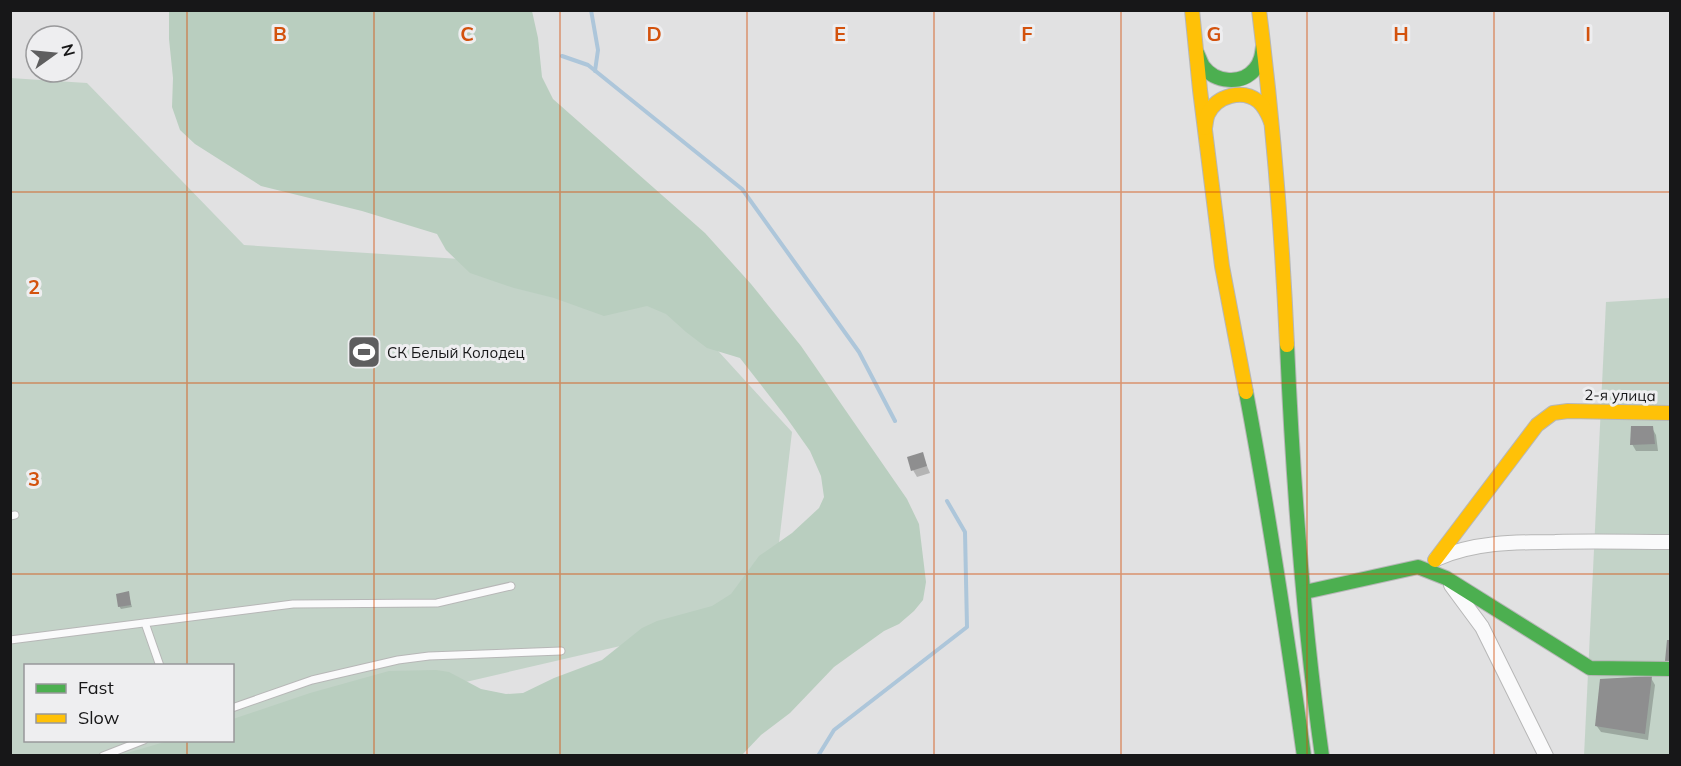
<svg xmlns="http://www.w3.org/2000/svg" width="1681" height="766" font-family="Mulish,sans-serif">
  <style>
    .green { fill: #c3d3c8 }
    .forest { fill: #b9cebf }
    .shadow { fill: #0003 }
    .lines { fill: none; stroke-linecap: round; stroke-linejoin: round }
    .stream { stroke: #adc6da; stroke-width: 4 }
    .building { fill: #8e8e8f }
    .lane-casing { stroke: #b7b7b7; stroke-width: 9 }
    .street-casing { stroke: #b7b7b7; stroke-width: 16 }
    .fast-casing { stroke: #b7b7b7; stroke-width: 16 }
    .slow-casing { stroke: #b7b7b7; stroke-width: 16 }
    .lane { stroke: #fafafb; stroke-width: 7 }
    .street { stroke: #fafafb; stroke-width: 14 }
    .fast { stroke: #4caf50; stroke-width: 14 }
    .slow { stroke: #ffc107; stroke-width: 14 }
    .grid { fill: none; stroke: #d3520d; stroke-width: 1.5; stroke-opacity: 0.55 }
    .labels { text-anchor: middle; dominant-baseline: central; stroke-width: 6; stroke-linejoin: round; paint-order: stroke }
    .poi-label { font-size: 15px; fill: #171718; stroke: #eeeef0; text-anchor: start }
    .street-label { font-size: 15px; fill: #171718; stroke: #eeeef0 }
    .grid-label { font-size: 20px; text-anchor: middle; font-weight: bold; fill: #d3520d; stroke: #eeeef0; stroke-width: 6; stroke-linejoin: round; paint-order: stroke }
  </style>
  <rect width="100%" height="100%" fill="#e1e1e2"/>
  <g class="green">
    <path d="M10 78 87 83 244 245 645 271 792 432 771 611 233 736 232 666H26V740L214 741 149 755H11Z"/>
    <path d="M1670 298V755L1584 756 1606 302Z"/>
  </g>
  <path class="forest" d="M169 11H532L538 38 542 77 553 99 705 233 751 284 801 346 907 499 919 524 926 582 923 600 914 611 899 624 884 631 834 667 790 713 761 735 742 755H120L168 741 232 740 233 719 310 693 389 671 436 670 449 672 481 689 506 694 523 693 554 678 602 660 642 628 657 621 712 606 731 594 759 556 792 533 819 508 824 497 821 476 810 451 786 417 740 358 707 348 686 332 666 314 647 306 604 316 554 298 514 288 470 273 446 250 437 234 362 211 261 186 195 144 180 130 172 107 173 78 169 39Z"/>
  <g class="shadow">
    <path d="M1652 428 1656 435 1658 451H1636L1632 444Z"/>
    <path d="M922 454 930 473 917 477 913 470Z"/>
    <path d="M128 593 132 607 121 609 119 606Z"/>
    <path d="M1651 678 1655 685 1648 740 1601 732 1596 725Z"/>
  </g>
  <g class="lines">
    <g class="stream">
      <path d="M591 10 598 50 595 71"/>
      <path d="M562 56 588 65 742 189 859 352 895 421"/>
      <path d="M818 756 834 730 967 627 965 532 947 501"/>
    </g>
  </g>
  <g class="building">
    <path d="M1631 426H1653L1655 444 1630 445Z"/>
    <path d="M923 452 927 466 911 471 907 457Z"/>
    <path d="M129 591 131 605 118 607 116 594Z"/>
    <path d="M1667 640H1670V662L1665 661Z"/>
    <path d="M1652 676 1645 734 1595 726 1600 679Z"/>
  </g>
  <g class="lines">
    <g class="lane-casing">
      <g id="lane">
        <path d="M10 516 15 515"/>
        <path d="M145 623 160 666"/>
        <path d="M10 640 293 604 437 603 511 586"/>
        <path d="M232 708 312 680 398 660 429 656 561 651"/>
        <path d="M103 756 144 740"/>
      </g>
    </g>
    <g class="street-casing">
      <g id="street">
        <path d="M1436 559C1474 542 1514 542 1555 542 1593 541 1632 542 1670 542"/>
        <path d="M1451 585 1482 627 1546 756"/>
      </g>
    </g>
    <g class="fast-casing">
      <g id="fast">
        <path d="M1197 53C1199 57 1201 63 1203 66 1215 83 1242 85 1255 69 1261 62 1262 54 1263 46"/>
        <path d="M1287 345C1293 482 1303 620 1322 756"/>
        <path d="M1246 392C1269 513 1287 634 1304 756"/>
        <path d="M1305 592 1418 567 1446 578 1590 668 1670 669"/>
      </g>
    </g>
    <g class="slow-casing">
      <g id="slow">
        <path d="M1192 10 1200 90 1222 266 1246 392"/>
        <path d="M1259 10C1273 121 1282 233 1287 345"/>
        <path d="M1205 128C1206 123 1206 118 1208 114 1217 95 1243 89 1258 101 1265 107 1268 114 1271 122"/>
        <path d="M1435 560 1537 425 1553 413 1568 411 1670 413"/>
      </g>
    </g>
    <use href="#lane" class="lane"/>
    <use href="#street" class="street"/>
    <use href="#fast" class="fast"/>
    <use href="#slow" class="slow"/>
  </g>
  <path class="grid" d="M187 10V666M374 10V756M560 10V756M747 10V756M934 10V756M1121 10V756M1307 10V756M1494 10V756M10 192H1670M10 383H1670M10 574H1670M187 740V756"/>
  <defs>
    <g id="stadium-square" transform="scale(1.725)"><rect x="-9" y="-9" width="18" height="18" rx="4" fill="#5e5e5f" stroke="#eeeef0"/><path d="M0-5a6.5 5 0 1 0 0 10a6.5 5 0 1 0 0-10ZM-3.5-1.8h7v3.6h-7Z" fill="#fff"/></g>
  </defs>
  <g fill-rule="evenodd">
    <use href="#stadium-square" x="364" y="352"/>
  </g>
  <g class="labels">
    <g class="poi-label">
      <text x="387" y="352">СК Белый Колодец</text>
    </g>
    <g class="street-label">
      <text transform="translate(1620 395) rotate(1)">2-я улица</text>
    </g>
  </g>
  <g class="grid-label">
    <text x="280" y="41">B</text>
    <text x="467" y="41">C</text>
    <text x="654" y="41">D</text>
    <text x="840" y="41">E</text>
    <text x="1027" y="41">F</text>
    <text x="1214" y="41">G</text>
    <text x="1401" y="41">H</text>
    <text x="1588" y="41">I</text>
    <text x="34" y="294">2</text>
    <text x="34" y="486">3</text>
  </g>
  <rect width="1681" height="766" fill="none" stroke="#171718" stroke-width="24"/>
  <rect x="24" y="664" width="210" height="78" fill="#eeeef0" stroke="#98989a" stroke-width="1.5"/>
  <rect x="36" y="684" width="30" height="9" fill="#4caf50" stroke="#98989a" stroke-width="1.5"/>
  <text x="78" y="694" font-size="18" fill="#171718">Fast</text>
  <rect x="36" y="714" width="30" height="9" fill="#ffc107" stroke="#98989a" stroke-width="1.5"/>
  <text x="78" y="724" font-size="18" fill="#171718">Slow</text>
  <g transform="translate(54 54) rotate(75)"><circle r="28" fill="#eeeef0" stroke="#98989a" stroke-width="1.5"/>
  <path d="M0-4.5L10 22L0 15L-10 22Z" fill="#5e5e5f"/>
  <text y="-9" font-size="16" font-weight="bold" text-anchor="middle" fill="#171718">N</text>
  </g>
</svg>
